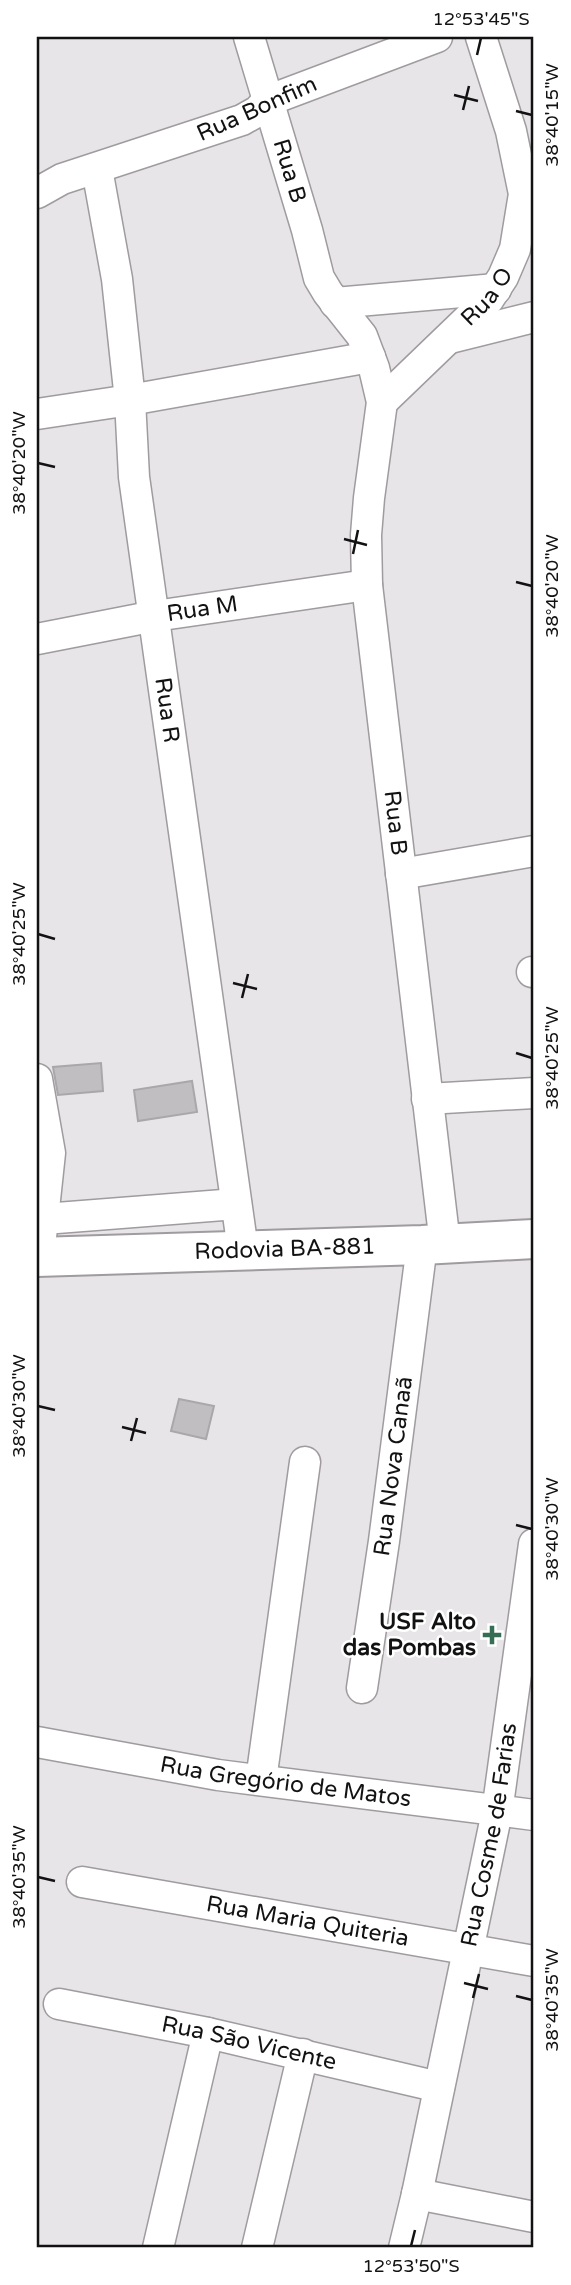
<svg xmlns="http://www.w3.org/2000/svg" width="571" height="2285" font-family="'Varela Round',sans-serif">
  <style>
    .building { fill: #c1bec1; stroke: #aaa7aa; stroke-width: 2 }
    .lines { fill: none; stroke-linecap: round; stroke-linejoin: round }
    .minor-casing { stroke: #9f9b9f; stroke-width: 33 }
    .major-casing { stroke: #9f9b9f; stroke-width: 42 }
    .minor { stroke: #fff; stroke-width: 30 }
    .major { stroke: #fff; stroke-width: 38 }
    .ticks { fill: none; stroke: #131213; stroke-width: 2.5 }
    .poi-dot { fill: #356d55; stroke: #fff; stroke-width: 2.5 }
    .labels { text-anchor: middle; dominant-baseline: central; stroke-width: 5; stroke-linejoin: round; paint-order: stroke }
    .street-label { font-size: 23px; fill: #131213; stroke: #fff }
    .poi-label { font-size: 23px; font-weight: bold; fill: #131213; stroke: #fff; text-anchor: end }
    .neatline { fill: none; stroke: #131213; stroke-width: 2.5 }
    .ticks-label { font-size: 18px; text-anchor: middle; fill: #131213 }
  </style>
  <rect width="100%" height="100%" fill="#e8e5e8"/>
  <g class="building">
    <path d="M101 1063 103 1091 58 1095 53 1067Z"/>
    <path d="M192 1081 197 1112 138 1121 134 1090Z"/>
    <path d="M179 1399 214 1406 206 1439 171 1431Z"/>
  </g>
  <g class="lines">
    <g class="minor-casing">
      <g id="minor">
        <path id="s1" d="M249 37 307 230 319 278 328 293 362 336 374 368 382 402 369 498 366 535 367 585 445 1244"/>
        <path id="s2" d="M97 169 117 279 130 400 134 477 243 1250"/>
        <path d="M37 193 62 179 242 120 258 111 267 101 437 37"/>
        <path d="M335 303 496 289"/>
        <path d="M450 338 534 317"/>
        <path id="s3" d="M382 402 488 300 503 277 515 249 524 194 511 131 481 37"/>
        <path d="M37 414 130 400 370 357"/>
        <path id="s4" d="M37 639 155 616 367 585"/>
        <path d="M401 874 534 851"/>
        <path d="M532 972H534"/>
        <path d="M37 1079 50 1153 41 1237"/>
        <path d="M427 1099 534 1093"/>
        <path d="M44 1219 236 1204"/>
        <path id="s5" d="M362 1688 384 1541 422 1245"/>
        <path id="s6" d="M37 1742 218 1775 534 1815"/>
        <path d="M261 1780 305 1462"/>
        <path id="s7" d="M82 1882 534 1961"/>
        <path id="s8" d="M59 2004 208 2033 439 2087"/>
        <path d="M417 2194 534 2217"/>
        <path d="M158 2248 208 2033"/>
        <path d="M257 2248 303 2054"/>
        <path id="s9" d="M404 2248 417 2194 497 1812 534 1544"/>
      </g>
    </g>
    <g class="major-casing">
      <g id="major">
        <path id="s10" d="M37 1257 422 1245 534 1239"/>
      </g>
    </g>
    <use href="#minor" class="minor"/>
    <use href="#major" class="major"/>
  </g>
  <path class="ticks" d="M477 55 481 38M454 95 478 101M463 110 469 86M516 111 532 115M38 463 55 467M344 539 367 545M353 554 358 530M516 582 532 586M38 934 55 939M233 983 257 989M242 998 248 974M516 1053 532 1058M38 1406 55 1410M122 1427 146 1433M131 1441 137 1418M516 1525 532 1529M38 1877 55 1881M464 1983 488 1989M516 1996 532 2000M473 1998 479 1974M411 2246 415 2230"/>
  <path class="poi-dot" d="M488.5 1624.5h7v7h7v7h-7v7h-7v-7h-7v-7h7z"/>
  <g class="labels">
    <g class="street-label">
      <text transform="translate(257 109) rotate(-24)">Rua Bonfim</text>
      <text stroke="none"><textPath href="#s1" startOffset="140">Rua B</textPath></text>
      <text stroke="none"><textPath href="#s3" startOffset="149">Rua O</textPath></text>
      <text stroke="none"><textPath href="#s4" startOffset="168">Rua M</textPath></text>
      <text stroke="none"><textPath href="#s2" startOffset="546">Rua R</textPath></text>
      <text stroke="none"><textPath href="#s1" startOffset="816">Rua B</textPath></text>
      <text stroke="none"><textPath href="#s10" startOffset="248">Rodovia BA-881</textPath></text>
      <text stroke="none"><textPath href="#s5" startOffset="224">Rua Nova Canaã</textPath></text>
      <text stroke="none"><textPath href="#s6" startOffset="252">Rua Gregório de Matos</textPath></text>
      <text stroke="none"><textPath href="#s9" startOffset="422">Rua Cosme de Farias</textPath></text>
      <text stroke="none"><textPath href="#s7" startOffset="229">Rua Maria Quiteria</textPath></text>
      <text stroke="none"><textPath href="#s8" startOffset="194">Rua São Vicente</textPath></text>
    </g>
    <g class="poi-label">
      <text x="476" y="1622">USF Alto<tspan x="476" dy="26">das Pombas</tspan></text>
    </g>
  </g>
  <rect width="571" height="2285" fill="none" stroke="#ffffff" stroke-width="77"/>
  <rect x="38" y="38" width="494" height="2208" class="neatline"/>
  <g class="ticks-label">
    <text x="481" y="25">12°53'45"S</text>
    <text transform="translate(552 115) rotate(-90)" y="6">38°40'15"W</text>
    <text transform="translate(19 463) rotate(-90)" y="6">38°40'20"W</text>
    <text transform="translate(552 586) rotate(-90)" y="6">38°40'20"W</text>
    <text transform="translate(19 934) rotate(-90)" y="6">38°40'25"W</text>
    <text transform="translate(552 1058) rotate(-90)" y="6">38°40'25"W</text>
    <text transform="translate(19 1406) rotate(-90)" y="6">38°40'30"W</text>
    <text transform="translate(552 1529) rotate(-90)" y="6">38°40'30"W</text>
    <text transform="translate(19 1877) rotate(-90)" y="6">38°40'35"W</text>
    <text transform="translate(552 2000) rotate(-90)" y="6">38°40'35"W</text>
    <text x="411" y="2272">12°53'50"S</text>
  </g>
</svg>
